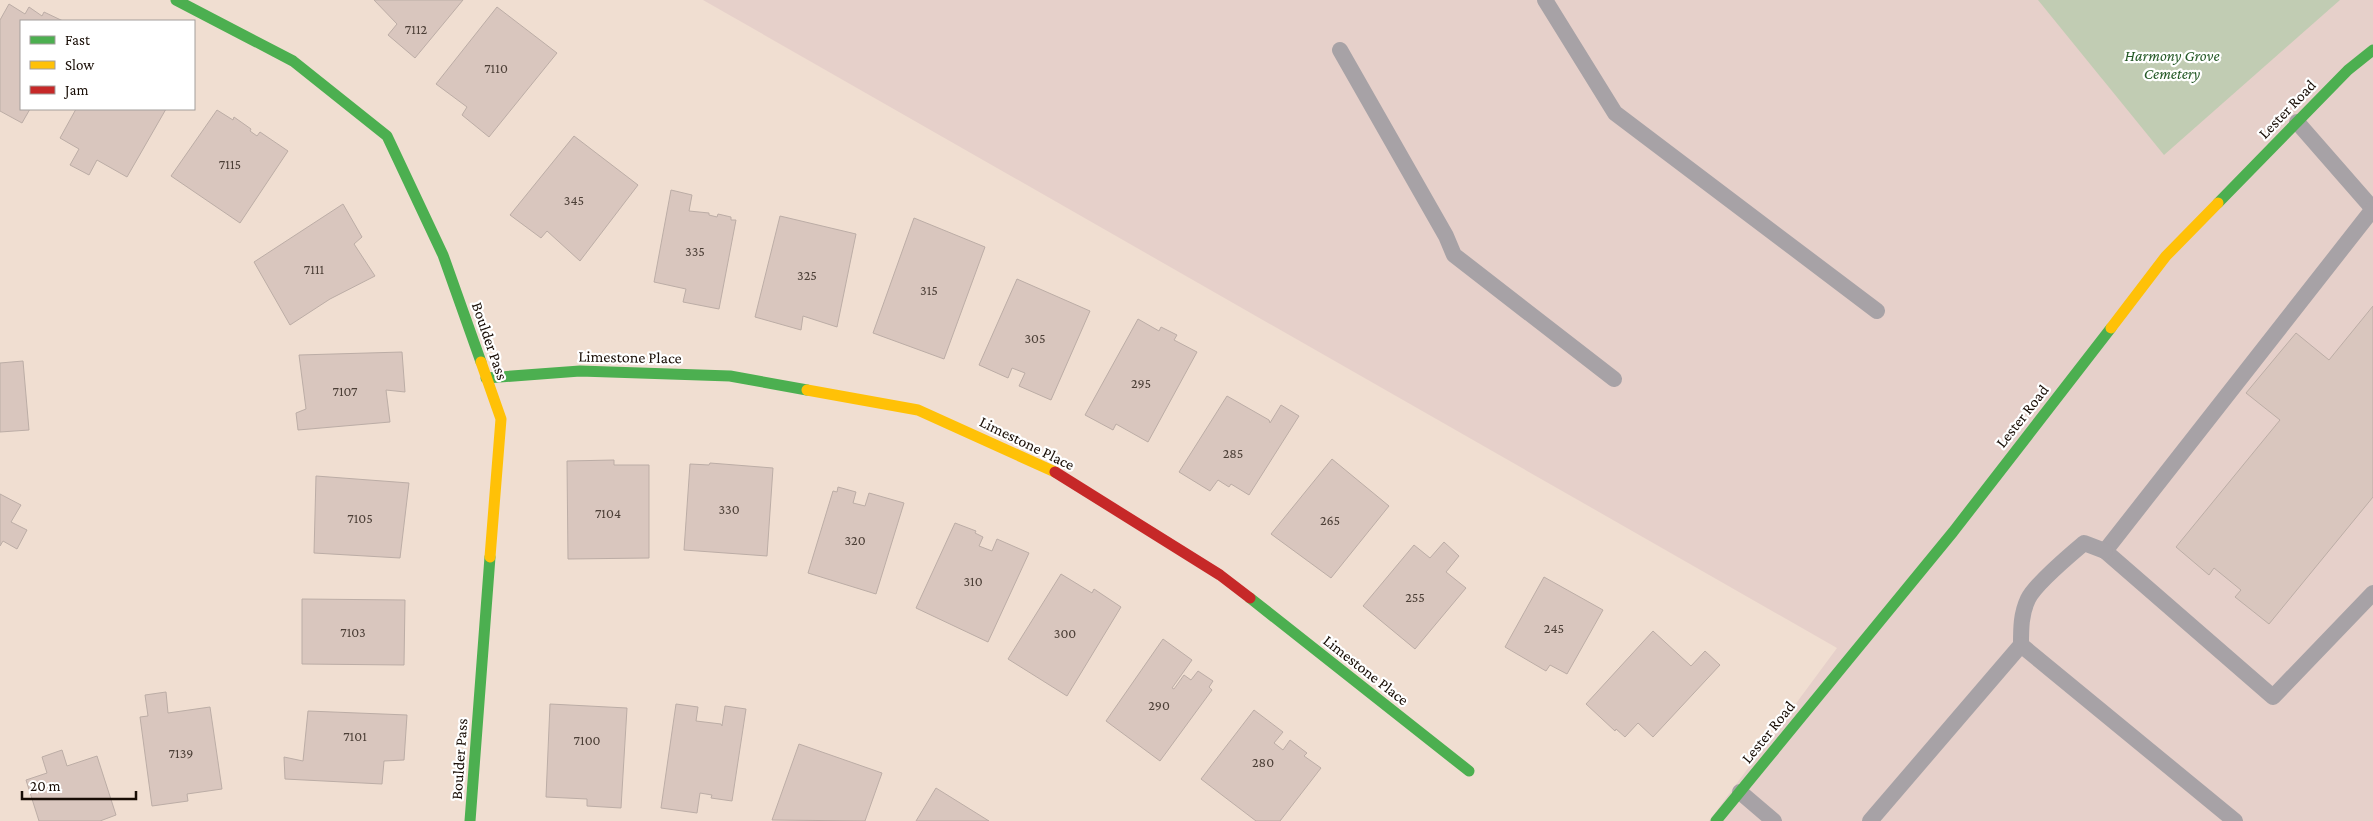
<svg xmlns="http://www.w3.org/2000/svg" width="2373" height="821" font-family="'Crimson Pro',serif">
  <style>
    .commercial { fill: #e6d0ca }
    .green { fill: #c1ccb3 }
    .building { fill: #d9c6be; stroke: #bcada6 }
    .lines { fill: none; stroke-linecap: round; stroke-linejoin: round }
    .lane { stroke: #a7a2a6; stroke-width: 16 }
    .fast { stroke: #4caf50; stroke-width: 11 }
    .slow { stroke: #ffc107; stroke-width: 11 }
    .jam { stroke: #c62828; stroke-width: 11 }
    .labels { text-anchor: middle; dominant-baseline: central; stroke-width: 4.5; stroke-linejoin: round; paint-order: stroke }
    .number-label { font-size: 14px; fill: #4b3e36 }
    .park-label { font-size: 16px; font-style: italic; fill: #235825; stroke: #fff }
    .street-label { font-size: 16px; fill: #180d05; stroke: #fff }
  </style>
  <rect width="100%" height="100%" fill="#f0ded1"/>
  <path class="commercial" d="M703 0H2373V821H1709L1837 648Z"/>
  <path class="green" d="M2038 0H2340L2164 155Z"/>
  <g class="building">
    <path d="M374 0H463L415 58 388 35 397 24Z"/>
    <path d="M9 4 25 14 29 7 42 16 44 12 63 21H21V109H30L22 123 0 111V20Z"/>
    <path d="M497 7 557 53 489 137 462 115 467 107 436 84Z"/>
    <path d="M76 109H166L127 177 97 160 89 175 70 165 79 149 60 138Z"/>
    <path d="M217 110 233 120 234 117 251 129 250 131 257 136 260 132 288 151 240 223 171 176Z"/>
    <path d="M574 136 638 185 580 261 547 231 541 238 510 215Z"/>
    <path d="M671 190 692 195 689 211 709 213V215L717 217 718 214 731 217V220H736L719 309 683 302 686 289 654 282Z"/>
    <path d="M343 204 362 237 354 244 375 276 330 299 290 325 254 262Z"/>
    <path d="M780 216 856 234 837 327 803 316 801 330 755 317Z"/>
    <path d="M914 218 985 247 944 359 873 333Z"/>
    <path d="M1017 279 1090 311 1051 400 1019 386 1025 373 1012 368 1008 378 979 365Z"/>
    <path d="M2373 306V497L2269 624 2235 597 2241 590 2214 568 2209 575 2176 547 2280 420 2246 393 2296 333 2329 360Z"/>
    <path d="M1138 319 1159 331 1161 327 1177 335 1174 340 1197 352 1148 442 1116 424 1113 430 1085 415Z"/>
    <path d="M402 352 405 392 386 390 390 422 298 430 296 413 306 409 299 355Z"/>
    <path d="M23 361 29 430 0 432V363Z"/>
    <path d="M1227 396 1269 420 1270 423 1281 405 1299 416 1249 495 1231 484 1229 487 1218 480 1210 491 1179 472Z"/>
    <path d="M1332 459 1389 506 1331 578 1271 534Z"/>
    <path d="M614 460V465H649V558L568 559 567 461Z"/>
    <path d="M710 463 773 468 767 556 684 550 690 464 709 465Z"/>
    <path d="M316 476 409 483 400 558 314 553Z"/>
    <path d="M838 487 856 492 853 503 865 506 869 493 904 503 876 594 808 573 833 491 837 492Z"/>
    <path d="M0 494 21 505 11 522 27 530 17 549 3 541 0 546Z"/>
    <path d="M955 523 976 531 975 533 983 537 979 546 992 551 997 539 1029 553 988 642 916 608Z"/>
    <path d="M1444 542 1459 556 1446 572 1466 588 1415 649 1363 606 1414 545 1430 558Z"/>
    <path d="M1061 574 1092 593 1094 589 1121 607 1067 696 1008 659Z"/>
    <path d="M1544 577 1603 610 1567 674 1550 665 1546 671 1505 647Z"/>
    <path d="M302 599 405 600 404 665 302 664Z"/>
    <path d="M1653 631 1691 666 1705 651 1720 665 1653 737 1638 723 1625 737 1616 729 1615 731 1586 704Z"/>
    <path d="M1163 639 1192 660 1172 688 1174 689 1184 675 1191 680 1198 671 1213 681 1209 687 1212 690 1160 761 1106 721Z"/>
    <path d="M166 692 168 713 210 707 222 789 187 794 188 801 152 806 140 717 148 716 145 695Z"/>
    <path d="M550 704 627 708 621 808 587 806V799L546 797Z"/>
    <path d="M676 704 698 707 696 721 721 724 722 726 725 706 746 709 732 801 711 798 712 795 700 793 697 813 661 808Z"/>
    <path d="M1254 710 1283 732 1274 743 1283 750 1290 740 1307 753 1304 756 1321 768 1280 821H1256L1201 779Z"/>
    <path d="M308 711 407 715 404 760 384 761 382 784 285 779 284 757 303 761Z"/>
    <path d="M799 744 882 773 865 821 772 820Z"/>
    <path d="M62 750 67 766 97 756 116 815 100 821H39L26 780 47 773 42 757Z"/>
    <path d="M936 788 989 821H916Z"/>
  </g>
  <g class="lines">
    <g class="lane">
      <path d="M1545 0 1615 113 1877 311"/>
      <path d="M1340 50 1446 236 1454 255 1614 379"/>
      <path d="M2297 122 2373 209"/>
      <path d="M2373 209 2105 551 2273 697 2373 593"/>
      <path d="M2021 645C2021 628 2021 614 2028 599 2035 584 2071 554 2084 543L2105 551"/>
      <path d="M1740 792 1774 821"/>
      <path d="M1870 821 2021 645 2235 821"/>
    </g>
    <g class="fast">
      <path d="M176 0 293 61 387 136 443 255 481 362"/>
      <path d="M2218 203 2348 70 2373 50"/>
      <path d="M486 378 580 371 730 376 807 390"/>
      <path d="M1250 598 1469 771"/>
      <path d="M470 821 490 557"/>
      <path d="M1716 821 1953 532 2111 328"/>
    </g>
    <g class="slow">
      <path d="M2111 328 2166 256 2218 203"/>
      <path d="M481 362 501 419 490 557"/>
      <path d="M807 390 918 410 1055 472"/>
    </g>
    <path class="jam" d="M1055 472 1220 575 1250 598"/>
  </g>
  <g class="labels">
    <g class="number-label">
      <text x="416" y="29">7112</text>
      <text x="496" y="68">7110</text>
      <text x="230" y="164">7115</text>
      <text x="574" y="200">345</text>
      <text x="695" y="251">335</text>
      <text x="314" y="269">7111</text>
      <text x="807" y="275">325</text>
      <text x="929" y="290">315</text>
      <text x="1035" y="338">305</text>
      <text x="1141" y="383">295</text>
      <text x="345" y="391">7107</text>
      <text x="1233" y="453">285</text>
      <text x="729" y="509">330</text>
      <text x="608" y="513">7104</text>
      <text x="360" y="518">7105</text>
      <text x="1330" y="520">265</text>
      <text x="855" y="540">320</text>
      <text x="973" y="581">310</text>
      <text x="1415" y="597">255</text>
      <text x="1554" y="628">245</text>
      <text x="353" y="632">7103</text>
      <text x="1065" y="633">300</text>
      <text x="1159" y="705">290</text>
      <text x="355" y="736">7101</text>
      <text x="587" y="740">7100</text>
      <text x="181" y="753">7139</text>
      <text x="1263" y="762">280</text>
    </g>
    <g class="park-label">
      <text x="2172" y="55">Harmony Grove<tspan x="2172" dy="18">Cemetery</tspan></text>
    </g>
    <g class="street-label">
      <text transform="translate(2287 109) rotate(-46)">Lester Road</text>
      <text transform="translate(490 341) rotate(71)">Boulder Pass</text>
      <text transform="translate(630 357) rotate(1)">Limestone Place</text>
      <text transform="translate(2022 416) rotate(-52)">Lester Road</text>
      <text transform="translate(1027 443) rotate(26)">Limestone Place</text>
      <text transform="translate(1366 670) rotate(38)">Limestone Place</text>
      <text transform="translate(1768 732) rotate(-51)">Lester Road</text>
      <text transform="translate(459 759) rotate(-86)">Boulder Pass</text>
    </g>
  </g>
  <rect x="20" y="20" width="175" height="90" fill="#ffffff" stroke="#a39e9b"/>
  <rect x="30" y="36" width="25" height="8" fill="#4caf50" stroke="#a39e9b"/>
  <text x="65" y="45" font-size="15" fill="#180d05">Fast</text>
  <rect x="30" y="61" width="25" height="8" fill="#ffc107" stroke="#a39e9b"/>
  <text x="65" y="70" font-size="15" fill="#180d05">Slow</text>
  <rect x="30" y="86" width="25" height="8" fill="#c62828" stroke="#a39e9b"/>
  <text x="65" y="95" font-size="15" fill="#180d05">Jam</text>
  <path d="M22 791v8h114v-8" fill="none" stroke="#180d05" stroke-width="2.5"/>
  <text x="30" y="791" font-size="15" fill="#180d05" stroke="#ffffff" stroke-width="4" paint-order="stroke">20 m</text>
</svg>
